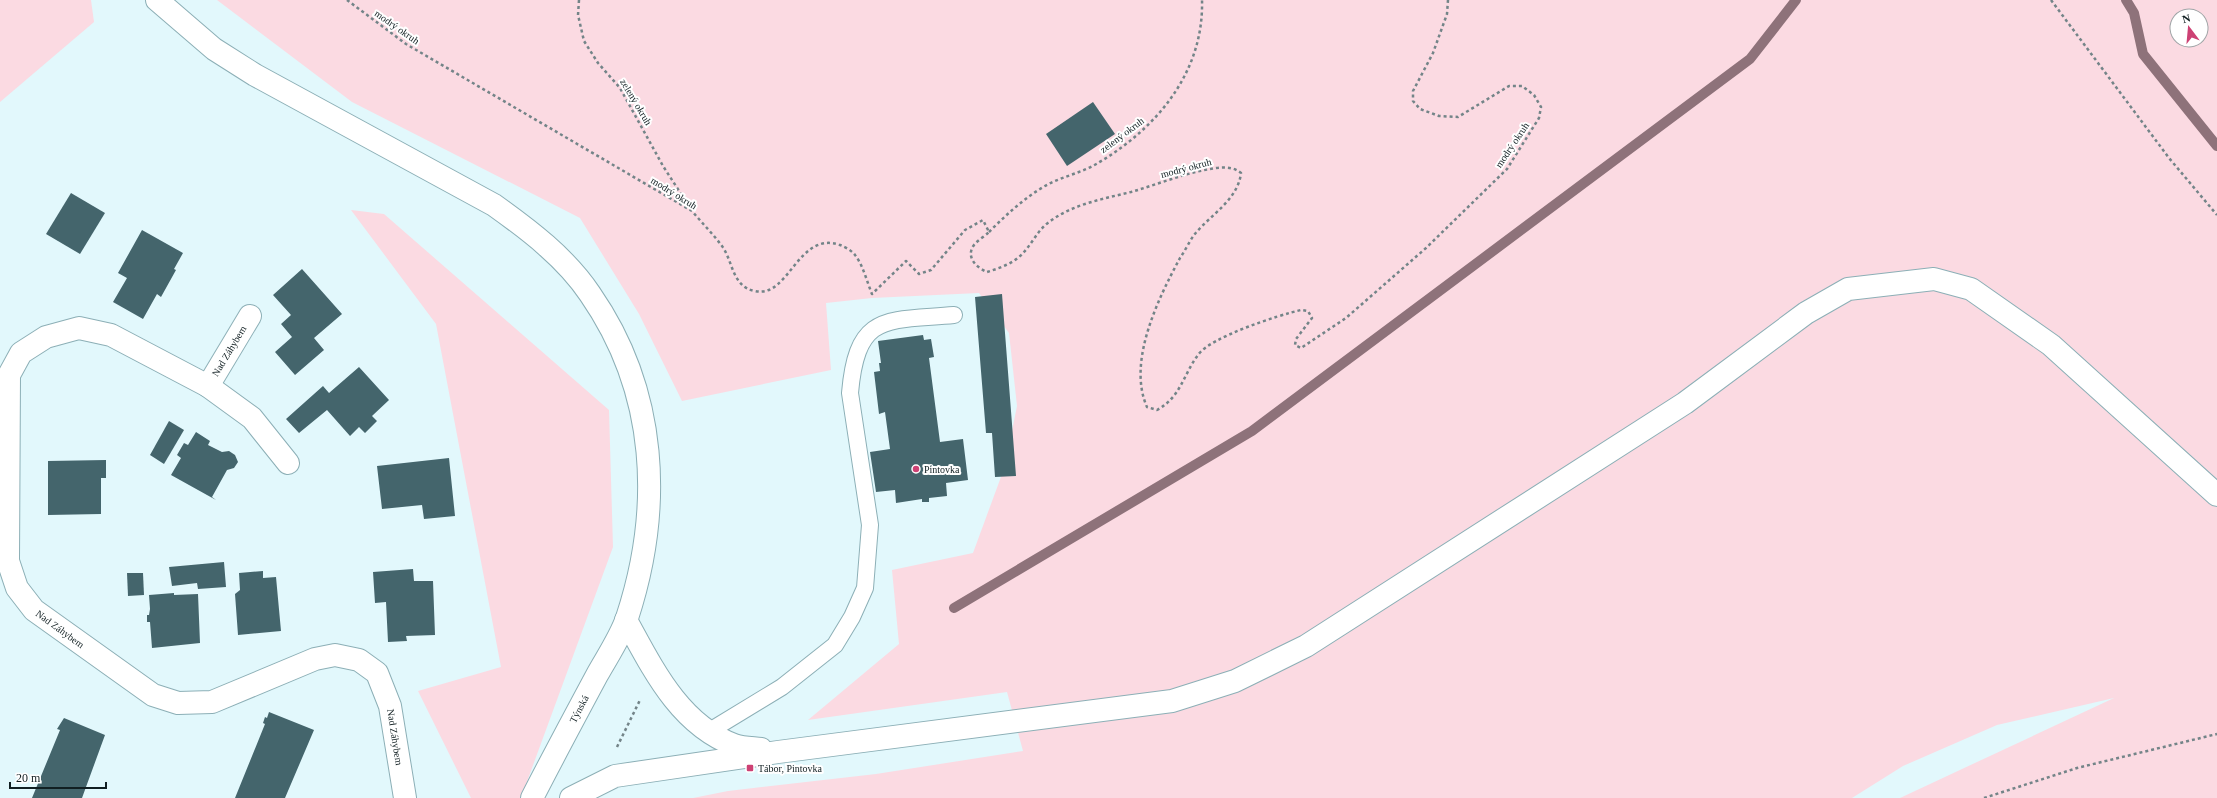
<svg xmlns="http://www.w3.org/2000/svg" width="2217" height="798" font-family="Georgia,serif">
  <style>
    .green { fill: #fbdae2; fill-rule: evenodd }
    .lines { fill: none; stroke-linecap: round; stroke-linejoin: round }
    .stream { stroke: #8e727a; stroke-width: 10 }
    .building { fill: #44656c }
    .lane-casing { stroke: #8cafb6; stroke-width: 18 }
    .street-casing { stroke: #8cafb6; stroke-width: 24 }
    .secondary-casing { stroke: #8cafb6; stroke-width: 24 }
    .path { stroke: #738488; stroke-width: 2.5; stroke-dasharray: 3 3; stroke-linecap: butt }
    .lane { stroke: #fff; stroke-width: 16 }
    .street { stroke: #fff; stroke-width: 22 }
    .secondary { stroke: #fff; stroke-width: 22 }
    .poi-dot { fill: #cd4174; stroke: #fff; stroke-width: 1.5 }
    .labels { text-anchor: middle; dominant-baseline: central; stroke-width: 4; stroke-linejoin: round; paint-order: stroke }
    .street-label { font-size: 10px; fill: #111f22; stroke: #fff }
    .poi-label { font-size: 10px; fill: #111f22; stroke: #fff; text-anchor: start }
  </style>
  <rect width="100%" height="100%" fill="#e2f8fc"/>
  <g class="green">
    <path d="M0 0H91L94 22 0 102Z"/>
    <path d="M217 0H2217V798H1900L2114 698 1997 725 1903 766 1852 798H693L728 791 876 774 1023 751 1007 692 808 720 899 644 892 570 973 553 1005 466 1017 406 1009 333 979 293 872 298 826 303 831 370 682 401 639 314 580 218 352 102ZM2177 16H2201V40H2177Z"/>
    <path d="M351 210 384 214 609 410 613 547 521 798H471L418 691 501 667 436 324Z"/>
  </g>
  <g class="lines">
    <g class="stream">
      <path d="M2126 0 2134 13 2143 54 2217 146"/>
      <path d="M954 608 1252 431 1750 59 1796 0"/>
    </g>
  </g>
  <g class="building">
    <path d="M1093 102 1115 134 1067 166 1046 134Z"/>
    <path d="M71 193 105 213 80 254 46 234Z"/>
    <path d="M142 230 183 253 174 269 176 270 161 297 157 294 143 319 113 302 127 278 118 273Z"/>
    <path d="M302 269 342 314 314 338 324 350 295 375 275 352 292 337 281 324 291 315 273 295Z"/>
    <path d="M1002 294 1016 476 995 477 992 433H986L975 297Z"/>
    <path d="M923 335 924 340 931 339 934 357 929 358 940 442 963 439 968 480 946 483 947 496 929 498V502H922V499L896 503 895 490 876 492 870 452 890 449 885 412 879 414 874 372 880 371 879 363H881L878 341Z"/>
    <path d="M359 367 389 400 372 416 377 421 365 433 359 427 350 436 327 410 299 433 286 419 323 386 329 393Z"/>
    <path d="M169 421 184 430 164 464 150 455Z"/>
    <path d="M196 432 210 441 208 445 222 452 229 451 235 455 238 462 234 468 227 470 212 497 216 500 171 475 181 458 177 455 184 443 188 445Z"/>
    <path d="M449 458 455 516 424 519 422 505 382 509 377 466Z"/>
    <path d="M106 460V478H101V514L48 515V461Z"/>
    <path d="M224 562 226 587 198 589 197 583 172 586 169 567Z"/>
    <path d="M413 569 414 581H433L435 635 406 636 407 641 388 642 386 602 375 603 373 572Z"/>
    <path d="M263 571V578L276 577 281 631 238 635 235 594 240 590 239 573Z"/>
    <path d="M127 573H143L144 595 128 596Z"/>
    <path d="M174 593V595L198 594 200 643 152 648 150 622H147V615H149L150 609 149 595Z"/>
    <path d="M269 712 314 730 285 798H235L265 724 263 723 265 717 267 718Z"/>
    <path d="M64 718 105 735 86 787 82 798H32L60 730 57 729Z"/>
  </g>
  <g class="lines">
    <g class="lane-casing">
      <path id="lane" d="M708 732 782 687 835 645 852 617 865 588 870 525 850 393C857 312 886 321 954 315"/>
    </g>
    <g class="street-casing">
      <g id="street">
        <path d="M208 386 250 316"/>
        <path d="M288 463 252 418 208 386 111 335 79 328 46 337 21 353 9 375 8 561 17 588 34 610 153 695 178 703 212 702 315 659 335 655 359 660 377 673 390 706 405 798"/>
      </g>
    </g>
    <g class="secondary-casing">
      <g id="secondary">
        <path d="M157 0 214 49 255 75 494 205C529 230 566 258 590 294 658 392 663 508 627 618 620 638 607 657 597 675 575 716 553 757 532 798"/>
        <path d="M626 620C653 669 679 724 734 745 742 748 753 748 761 749"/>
        <path d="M571 798 615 776 778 752 1172 701 1235 681 1306 646 1685 403 1806 313 1848 289 1934 279 1971 289 2051 345 2217 495"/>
      </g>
    </g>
    <g class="path">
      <path d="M347 0 406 44 692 211C702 223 713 234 722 246 733 261 732 287 755 291 789 299 798 230 840 245 845 247 851 250 855 255 863 265 867 282 872 294L906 261 919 274 931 270 965 230 983 220 989 232C985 236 978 240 974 245 965 257 977 268 987 272 1000 268 1015 263 1024 252 1033 242 1038 230 1049 222 1073 204 1103 199 1131 192 1159 184 1187 172 1216 168 1225 167 1234 167 1241 173 1238 200 1210 215 1194 235 1189 242 1185 251 1180 258 1158 299 1127 362 1147 407L1157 410C1181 397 1183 375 1198 355 1210 337 1279 315 1301 310L1308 311 1312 318 1296 339 1295 345 1301 348 1346 318 1426 248 1507 169 1539 118 1541 107 1534 95 1522 86H1509L1458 117 1439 116 1420 109 1413 101V91L1433 53 1447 14 1448 0"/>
      <path d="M579 0 578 15 584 41 598 63 620 88 663 166 692 211"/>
      <path d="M2051 0 2169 158 2217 215"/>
      <path d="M989 232C1005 216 1021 201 1040 189 1058 177 1080 174 1098 163 1157 128 1204 72 1202 0"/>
      <path d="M617 747 640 700"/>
      <path d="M1984 798 2077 768 2217 734"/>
    </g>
    <use href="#lane" class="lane"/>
    <use href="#street" class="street"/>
    <use href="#secondary" class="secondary"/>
  </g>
  <g class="poi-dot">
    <circle cx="916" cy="469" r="4"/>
    <rect x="746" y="764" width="8" height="8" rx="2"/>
  </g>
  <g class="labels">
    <g class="street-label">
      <text transform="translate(397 27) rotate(35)">modrý okruh</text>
      <text transform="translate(636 102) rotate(59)">zelený okruh</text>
      <text transform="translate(1122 135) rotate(-37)">zelený okruh</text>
      <text transform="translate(1512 145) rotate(-56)">modrý okruh</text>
      <text transform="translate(1186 168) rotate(-15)">modrý okruh</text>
      <text transform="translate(674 193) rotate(32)">modrý okruh</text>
      <text transform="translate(229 351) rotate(-59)">Nad Záhybem</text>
      <text transform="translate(60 629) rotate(36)">Nad Záhybem</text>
      <text transform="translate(579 709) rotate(-62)">Týnská</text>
      <text transform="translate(395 737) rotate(81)">Nad Záhybem</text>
    </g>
    <g class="poi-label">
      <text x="924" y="469">Pintovka</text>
      <text x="758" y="768">Tábor, Pintovka</text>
    </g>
  </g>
  <g transform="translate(2189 28) rotate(344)"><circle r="19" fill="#ffffff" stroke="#a0a5a7"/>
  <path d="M0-3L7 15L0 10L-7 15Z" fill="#cd4174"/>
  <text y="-6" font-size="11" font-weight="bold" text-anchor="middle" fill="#111f22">N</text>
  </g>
  <path d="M10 782v6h96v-6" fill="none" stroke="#111f22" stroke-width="2"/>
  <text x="16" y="782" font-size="12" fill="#111f22" stroke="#ffffff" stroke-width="3" paint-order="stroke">20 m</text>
</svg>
